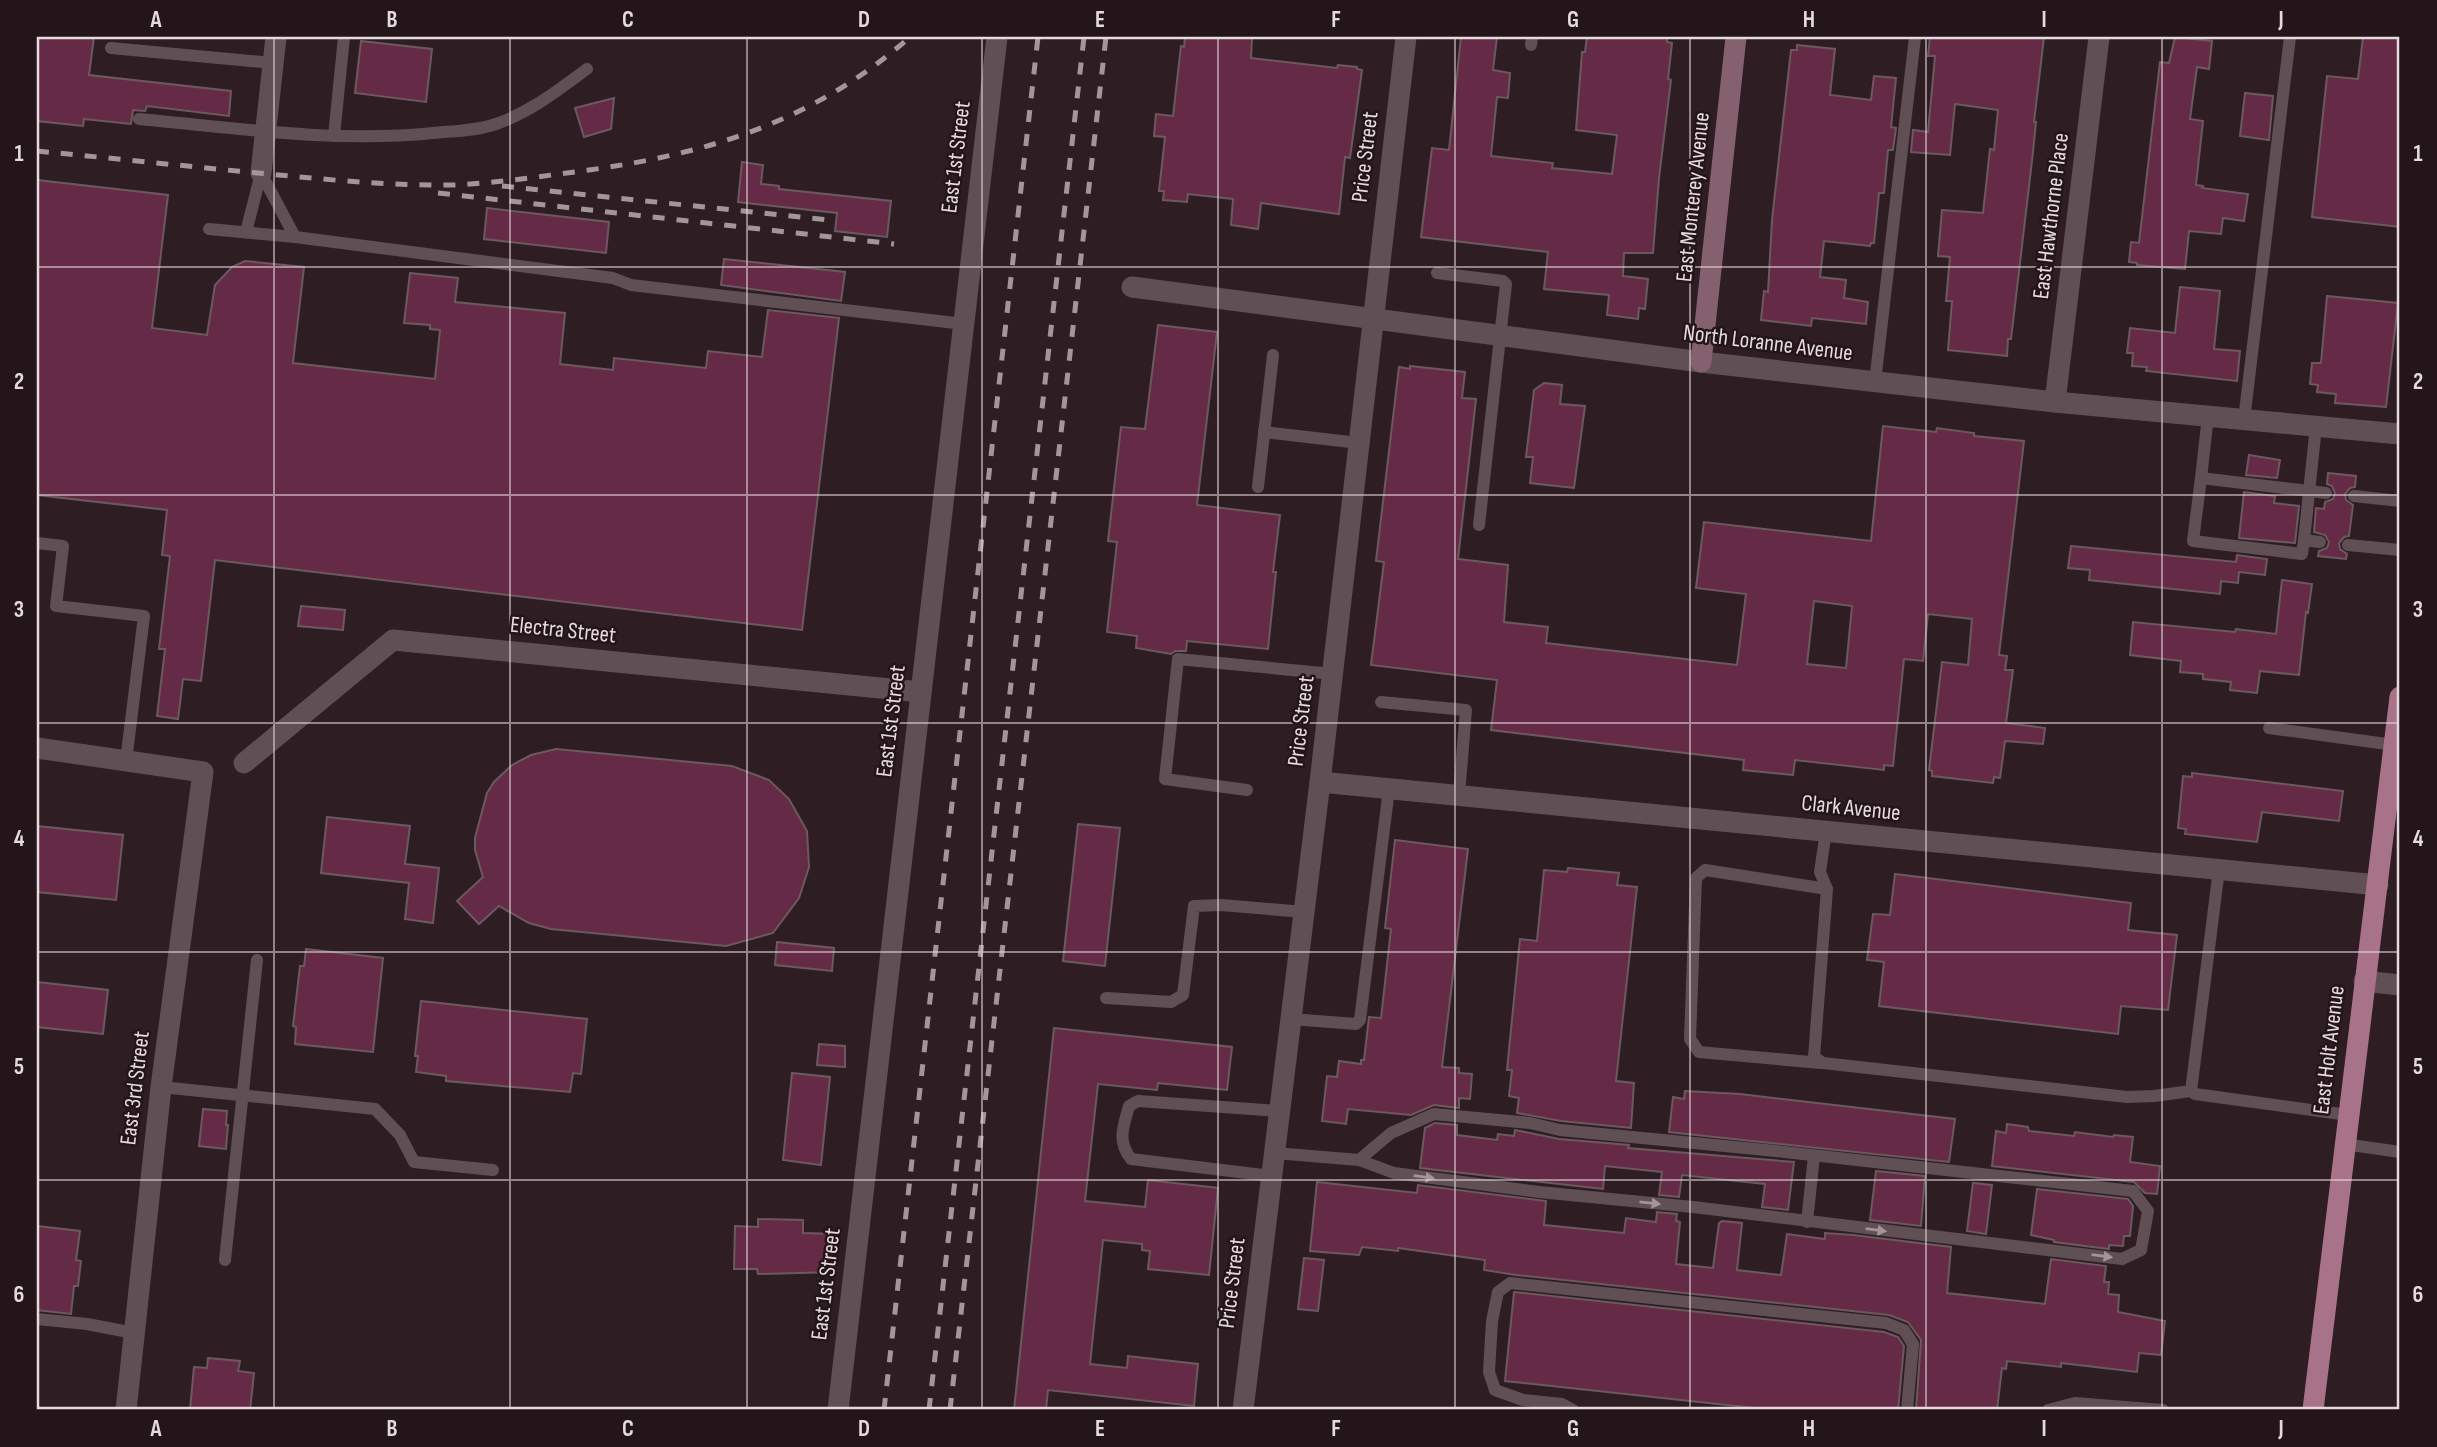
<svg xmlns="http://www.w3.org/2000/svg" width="2437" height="1447" font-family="'Sofia Sans Condensed',sans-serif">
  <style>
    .building { fill: #652a45; stroke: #6c5960; stroke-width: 2; fill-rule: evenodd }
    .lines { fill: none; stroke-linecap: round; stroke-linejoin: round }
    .lane { stroke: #614f56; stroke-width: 12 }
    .street { stroke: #614f56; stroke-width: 21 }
    .secondary { stroke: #85616f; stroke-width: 21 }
    .primary { stroke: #a87388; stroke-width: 21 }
    .rail { stroke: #a3969b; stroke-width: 5; stroke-dasharray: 12 12; stroke-linecap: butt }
    .oneway { fill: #a3949a }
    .grid { fill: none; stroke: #e5dade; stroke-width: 2; stroke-opacity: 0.55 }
    .labels { text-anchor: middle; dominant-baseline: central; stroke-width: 5; stroke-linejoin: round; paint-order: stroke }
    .street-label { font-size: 23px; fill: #e5dade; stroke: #24151b }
    .neatline { fill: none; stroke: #e5dade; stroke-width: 2.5 }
    .grid-label { font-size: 23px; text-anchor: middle; font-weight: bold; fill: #e5dade }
  </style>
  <rect width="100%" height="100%" fill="#2e1e24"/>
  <g class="building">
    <path d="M37 37H94L89 75 231 91 229 116 147 106 145 111 133 110 131 124 84 119 83 126 37 121Z"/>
    <path d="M1185 37H1252L1251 58 1337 68 1338 65 1357 67V69L1362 70 1350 158 1345 157 1339 214 1261 203 1258 229 1231 225 1233 199 1188 194 1187 202 1163 200 1164 191H1159L1165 137 1154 136 1156 114 1173 116 1181 46 1184 47Z"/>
    <path d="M1461 37H1497L1493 70 1510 73 1508 98 1497 97 1491 156 1553 163 1552 168 1612 174 1617 135 1576 130 1582 52H1585L1587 37H1667V42L1672 43 1668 79 1671 80 1659 178 1653 253H1624L1623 276 1648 279 1645 309 1639 308 1638 319 1607 315 1609 295 1544 289 1548 252 1421 237 1432 148 1449 150Z"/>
    <path d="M1930 37H2044L2034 122H2036L2032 161 2011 339H2008L2007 356 1948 350 1952 301H1946L1950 257 1938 256 1942 210 1983 213 1990 149 1994 150 1998 110 1955 104 1950 155 1911 152 1913 130 1928 132 1935 56H1928Z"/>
    <path d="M2175 37 2212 41 2209 69 2197 67 2190 119 2203 121 2196 185 2203 186 2202 188 2248 194 2244 221 2223 218 2221 234 2189 231 2185 269 2137 265V263L2129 262 2131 242 2139 243 2160 62 2169 63Z"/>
    <path d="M2363 37H2400V227L2312 217 2327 76 2358 79Z"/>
    <path d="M361 41 432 49 426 102 355 93Z"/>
    <path d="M1797 45 1835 49 1830 95 1871 100 1874 76 1896 78 1891 127 1896 128 1893 150H1888L1884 193H1879L1874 243H1871L1870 246 1824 241 1820 277 1846 280 1844 298 1868 302 1866 324 1812 318 1811 326 1761 320 1764 291 1768 292 1772 220 1791 50H1797Z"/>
    <path d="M2245 93 2273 96 2269 140 2240 136Z"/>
    <path d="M614 98 611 129 584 137 575 108Z"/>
    <path d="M742 162 763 165 761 184 779 186V189L891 201 887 237 835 231 837 213 738 202Z"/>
    <path d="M37 180 168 195 152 328 207 335 215 285 232 267 245 261 304 267 293 363 435 379 440 330 430 329V325L404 323 410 273 458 278 455 302 565 313 560 364 613 370 614 358 706 368 708 351 762 357 768 310 839 318 802 630 215 560 201 681 183 679 178 719 157 716 165 649H159L170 556 162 555 167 510 37 495Z"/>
    <path d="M487 208 609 222 606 253 484 239Z"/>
    <path d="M724 259 845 272 841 301 721 285Z"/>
    <path d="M2180 287 2220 291 2214 349 2240 351 2237 381 2146 371 2147 367 2132 366 2133 353H2127L2130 328 2175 333Z"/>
    <path d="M2327 296 2398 303 2386 407 2335 403 2336 394 2317 392 2318 385 2310 384 2312 363H2321Z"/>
    <path d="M1158 325 1217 332 1197 505 1280 515 1273 572H1276L1268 649 1187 641 1186 651H1175L1171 654 1136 648 1137 636 1107 632 1117 542 1108 541 1121 427 1145 429Z"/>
    <path d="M1410 366 1465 372 1462 398 1476 399 1458 559 1508 565 1504 622 1548 627 1546 643 1737 665 1746 594 1696 588 1704 522 1871 541 1883 426 1936 432 1937 428 1974 433V436L2024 441 1999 655 2007 656 2005 670H2013L2006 723 2045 728 2043 744 2005 741 2000 778 1994 777 1993 783 1932 776V771L1929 770 1942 662 1968 665 1972 619 1928 614 1923 661 1904 659 1893 766 1884 765V770L1795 760 1793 775 1743 770 1744 760 1491 730 1497 680 1371 665 1384 562 1376 561 1399 367 1410 369ZM1814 601 1852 606 1846 668 1807 664Z"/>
    <path d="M1544 383 1562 385 1560 404 1585 406 1574 488 1530 483 1533 457H1526L1534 390Z"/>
    <path d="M2249 455 2280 460 2277 478 2246 475Z"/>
    <path d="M2328 473 2356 476 2355 487 2350 488 2345 494 2346 500 2353 505 2349 536 2344 537 2339 543 2340 549 2347 554 2346 559 2318 556 2319 551 2327 548 2329 542 2325 535 2314 532 2316 508 2324 509 2325 502 2333 499 2335 493 2332 486 2327 484Z"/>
    <path d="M2244 492 2275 496 2274 503 2299 506 2295 543 2239 538Z"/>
    <path d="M2071 546 2236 562 2237 555 2267 559 2265 575 2239 572 2238 583 2221 581 2220 594 2089 580 2090 570 2068 568Z"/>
    <path d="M2282 580 2312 584 2308 613 2306 612 2299 675 2260 671 2257 693 2230 690 2231 682 2203 679V674L2180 672 2181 661 2130 655 2133 622 2235 632 2236 629 2276 634Z"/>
    <path d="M301 606 345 610 343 630 298 626Z"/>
    <path d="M556 749 732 766 769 780 789 799 807 831 809 867 799 898 773 933 726 946 551 929 529 923 499 906 479 924 457 901 483 877 475 850V838L487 793 494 782 512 765 531 755Z"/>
    <path d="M2192 773 2343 791 2339 821 2262 812 2257 842 2185 834 2186 829 2178 828 2183 776 2192 777Z"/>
    <path d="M327 817 410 826 405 864 439 868 433 923 405 919 409 883 321 873Z"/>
    <path d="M1078 824 1120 828 1105 966 1063 961Z"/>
    <path d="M37 826 123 835 116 900 37 892Z"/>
    <path d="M1395 840 1468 849 1442 1067 1459 1068V1073L1472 1074 1470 1099 1459 1098V1108L1434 1105 1411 1115 1348 1109 1346 1124 1322 1121 1327 1076 1337 1077 1339 1061 1361 1064V1060H1364L1369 1017 1381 1018 1391 929 1385 928Z"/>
    <path d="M1568 868 1619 873 1617 885 1637 887 1616 1081 1634 1083 1631 1128 1561 1121 1517 1113 1519 1098 1509 1096 1512 1070H1507L1520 939 1537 941 1544 870 1567 872Z"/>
    <path d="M1895 874 2131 903 2128 930 2177 935 2168 1010 2121 1006 2118 1034 1879 1006 1884 962 1867 960 1873 914 1890 915Z"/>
    <path d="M777 942 834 948 832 971 775 965Z"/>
    <path d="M306 949 383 958 373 1052 295 1044 296 1027 293 1026 300 966H304Z"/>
    <path d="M37 982 108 990 103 1034 37 1027Z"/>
    <path d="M421 1001 587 1019 581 1074 573 1073 570 1092 446 1081V1076L416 1072 418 1056H415Z"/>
    <path d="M1054 1028 1232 1047 1227 1090 1158 1083 1157 1090 1098 1084 1085 1201 1145 1207 1148 1180 1218 1188 1209 1275 1148 1269 1150 1251 1142 1250V1244L1103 1240 1090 1364 1127 1368 1128 1356 1198 1364 1194 1406 1048 1390 1046 1410H1014Z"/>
    <path d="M819 1044 845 1046V1067L817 1065Z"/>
    <path d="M792 1073 830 1077 821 1165 783 1160Z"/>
    <path d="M1685 1091 1740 1094 1955 1119 1949 1162 1669 1132 1673 1097 1684 1099Z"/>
    <path d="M203 1109 227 1111 226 1125H228L226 1149 199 1146Z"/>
    <path d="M1435 1123 1457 1125V1135L1497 1140 1498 1134 1514 1136 1515 1130 1559 1139 1629 1145 1628 1148 1794 1162 1788 1210 1762 1207 1765 1184 1682 1175 1679 1197 1659 1195 1662 1172 1605 1166 1603 1189 1420 1168 1425 1128Z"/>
    <path d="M2007 1124 2028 1127 2029 1131 2074 1136 2075 1132 2113 1137 2114 1135 2133 1137 2130 1162 2160 1166 2157 1194 2145 1193 2134 1182 1992 1166 1996 1131 2006 1133Z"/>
    <path d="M1876 1171 1925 1176 1921 1226 1870 1220Z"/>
    <path d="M1317 1182 1417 1193 1418 1185 1546 1201 1544 1225 1624 1233 1626 1218 1656 1222 1657 1212 1677 1214 1676 1221 1680 1222 1676 1264 1713 1268 1719 1223 1722 1221 1742 1223 1737 1270 1781 1275 1787 1234 1825 1239V1233L1853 1235 1951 1247 1947 1293 2045 1304 2051 1259 2106 1266 2104 1282H2109L2108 1294 2119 1295 2118 1312 2165 1321 2161 1355 2139 1353 2137 1372 2061 1363V1367L2007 1361 2006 1369 2002 1368 1997 1410H1916L1921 1340 1908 1322 1889 1315 1516 1275 1484 1270 1485 1260 1398 1248V1251L1362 1247 1359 1255 1310 1251Z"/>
    <path d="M1973 1183 1992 1185 1986 1234 1967 1231Z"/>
    <path d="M2037 1189 2128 1199 2133 1206 2130 1236H2124L2123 1246 2109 1245V1249L2054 1242V1240L2031 1235Z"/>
    <path d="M758 1219 803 1220V1233L835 1234V1272L758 1274 757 1269H734L735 1226 758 1227Z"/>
    <path d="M37 1226 80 1231 76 1260 81 1261 78 1286H74L71 1314 37 1310Z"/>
    <path d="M1304 1258 1324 1260 1318 1311 1298 1309Z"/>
    <path d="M1514 1292 1884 1332 1898 1337 1904 1346 1898 1410H1773L1505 1381Z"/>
    <path d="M208 1358 240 1361 238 1371 254 1373 250 1410H190L194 1367 207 1368Z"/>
  </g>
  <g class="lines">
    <g class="lane">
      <path d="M1531 45 1532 37"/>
      <path d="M111 48 273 63"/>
      <path d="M139 119C236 128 335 143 433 133 454 131 476 131 496 124 531 112 558 90 587 69"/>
      <path d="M334 136 344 37"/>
      <path d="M261 173 295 237"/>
      <path d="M209 229 295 237 613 278 631 285 964 324"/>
      <path d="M246 232 261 173"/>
      <path d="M1437 273 1503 281 1506 284 1479 525"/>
      <path d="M1875 382 1915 37"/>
      <path d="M2208 416 2201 478 2326 493"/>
      <path d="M2244 420 2290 37"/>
      <path d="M2316 426 2304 540 2320 542"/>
      <path d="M1264 432 1359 443"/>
      <path d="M2201 478 2193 541 2302 554 2304 540"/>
      <path d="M1258 487 1273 355"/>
      <path d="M2354 496 2400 501"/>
      <path d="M37 543 63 546 56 606 144 616 126 761"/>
      <path d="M2348 545 2400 550"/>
      <path d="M1381 702 1466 710 1459 795"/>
      <path d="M2269 728 2394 745"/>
      <path d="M1247 790 1165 779 1178 659 1333 674"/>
      <path d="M1826 831 1820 872 1827 889 1814 1057 1823 1063 2127 1097 2154 1096 2191 1091"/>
      <path d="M2219 869 2191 1091 2195 1094 2348 1115"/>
      <path d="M1106 998 1171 1002 1183 995 1194 906 1221 905 1304 912"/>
      <path d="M1291 1019 1356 1024 1360 1020 1389 789"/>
      <path d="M1821 1063 1699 1052 1690 1039 1696 878 1705 870 1827 889"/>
      <path d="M161 1087 375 1109 400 1135 414 1162 493 1170"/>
      <path d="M2344 1144 2400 1152"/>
      <path d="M1275 1153 1359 1160 1394 1173 1539 1192 1693 1207 2122 1259 2141 1250 2148 1211 2133 1191 1776 1151 1560 1130 1530 1123 1434 1114 1391 1133 1359 1160"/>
      <path d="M1272 1176 1131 1159C1117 1141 1123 1128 1129 1106L1138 1101 1280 1111"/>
      <path d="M1807 1222 1814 1156"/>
      <path d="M225 1260 257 960"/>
      <path d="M37 1319 87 1324 134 1333"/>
      <path d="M1573 1410 1562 1404 1523 1400 1495 1390 1489 1372 1492 1321 1498 1292 1510 1283 1886 1323 1904 1330 1913 1344 1907 1410"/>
      <path d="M2048 1410 2075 1403 2163 1410"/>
    </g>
    <g class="street">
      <path d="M261 173 276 37"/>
      <path d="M1132 287 1701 362 2055 402 2400 434"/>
      <path d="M2055 402 2099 37"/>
      <path d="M37 748 203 772 161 1087 126 1410"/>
      <path d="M244 763 393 640 921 692"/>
      <path d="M1320 782 2378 885"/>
      <path d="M2364 981 2400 985"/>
      <path d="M838 1410 997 37"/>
      <path d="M1243 1410 1320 782 1406 37"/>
    </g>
    <path class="secondary" d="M1701 362 1736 37"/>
    <path class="primary" d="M2313 1410 2400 697"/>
    <g class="rail">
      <path d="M37 151C110 158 184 166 258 173 322 179 387 186 453 185 498 183 544 176 589 170 712 153 815 120 910 37"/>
      <path d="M502 186 829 220"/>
      <path d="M438 193 894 244"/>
      <path d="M884 1410 1038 37"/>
      <path d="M929 1410 1084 37"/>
      <path d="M950 1410 1106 37"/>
    </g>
  </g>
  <defs><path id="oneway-solid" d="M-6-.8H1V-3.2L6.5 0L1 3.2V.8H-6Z" transform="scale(1.75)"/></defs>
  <g class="oneway">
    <use href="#oneway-solid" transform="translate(1424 1177) rotate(7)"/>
    <use href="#oneway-solid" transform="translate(1650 1203) rotate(6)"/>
    <use href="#oneway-solid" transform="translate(1876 1230) rotate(7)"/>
    <use href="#oneway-solid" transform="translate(2102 1256) rotate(7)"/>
  </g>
  <path class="grid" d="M274 37V1410M510 37V1410M747 37V1410M982 37V1410M1218 37V1410M1455 37V1410M1690 37V1410M1926 37V1410M2162 37V1410M37 267H2400M37 495H2400M37 723H2400M37 952H2400M37 1180H2400"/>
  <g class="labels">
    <g class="street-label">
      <text transform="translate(956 157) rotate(-83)">East 1st Street</text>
      <text transform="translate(1365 157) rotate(-83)">Price Street</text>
      <text transform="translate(1693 197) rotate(-84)">East Monterey Avenue</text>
      <text transform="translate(2051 216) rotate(-83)">East Hawthorne Place</text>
      <text transform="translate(1768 343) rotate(7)">North Loranne Avenue</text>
      <text transform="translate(563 630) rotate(6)">Electra Street</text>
      <text transform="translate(891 721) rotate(-83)">East 1st Street</text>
      <text transform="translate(1301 721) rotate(-83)">Price Street</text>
      <text transform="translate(1851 808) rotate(6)">Clark Avenue</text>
      <text transform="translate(2329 1050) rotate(-83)">East Holt Avenue</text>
      <text transform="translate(135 1088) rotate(-83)">East 3rd Street</text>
      <text transform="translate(1232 1283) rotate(-83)">Price Street</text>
      <text transform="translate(826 1284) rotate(-83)">East 1st Street</text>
    </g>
  </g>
  <rect width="2437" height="1447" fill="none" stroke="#24151b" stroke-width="77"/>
  <rect x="38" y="38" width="2360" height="1370" class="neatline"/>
  <g class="grid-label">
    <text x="156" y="27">A</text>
    <text x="392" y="27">B</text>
    <text x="628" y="27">C</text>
    <text x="864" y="27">D</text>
    <text x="1100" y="27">E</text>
    <text x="1336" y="27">F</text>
    <text x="1573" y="27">G</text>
    <text x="1809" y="27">H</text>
    <text x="2044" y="27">I</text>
    <text x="2281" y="27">J</text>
    <text x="19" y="161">1</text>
    <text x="2418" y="161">1</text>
    <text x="19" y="389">2</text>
    <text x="2418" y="389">2</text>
    <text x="19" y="617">3</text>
    <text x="2418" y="617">3</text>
    <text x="19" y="846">4</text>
    <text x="2418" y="846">4</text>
    <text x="19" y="1074">5</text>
    <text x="2418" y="1074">5</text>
    <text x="19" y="1302">6</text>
    <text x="2418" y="1302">6</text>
    <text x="156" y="1436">A</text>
    <text x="392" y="1436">B</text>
    <text x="628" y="1436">C</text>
    <text x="864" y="1436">D</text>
    <text x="1100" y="1436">E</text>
    <text x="1336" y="1436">F</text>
    <text x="1573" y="1436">G</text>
    <text x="1809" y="1436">H</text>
    <text x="2044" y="1436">I</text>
    <text x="2281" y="1436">J</text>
  </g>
</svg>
